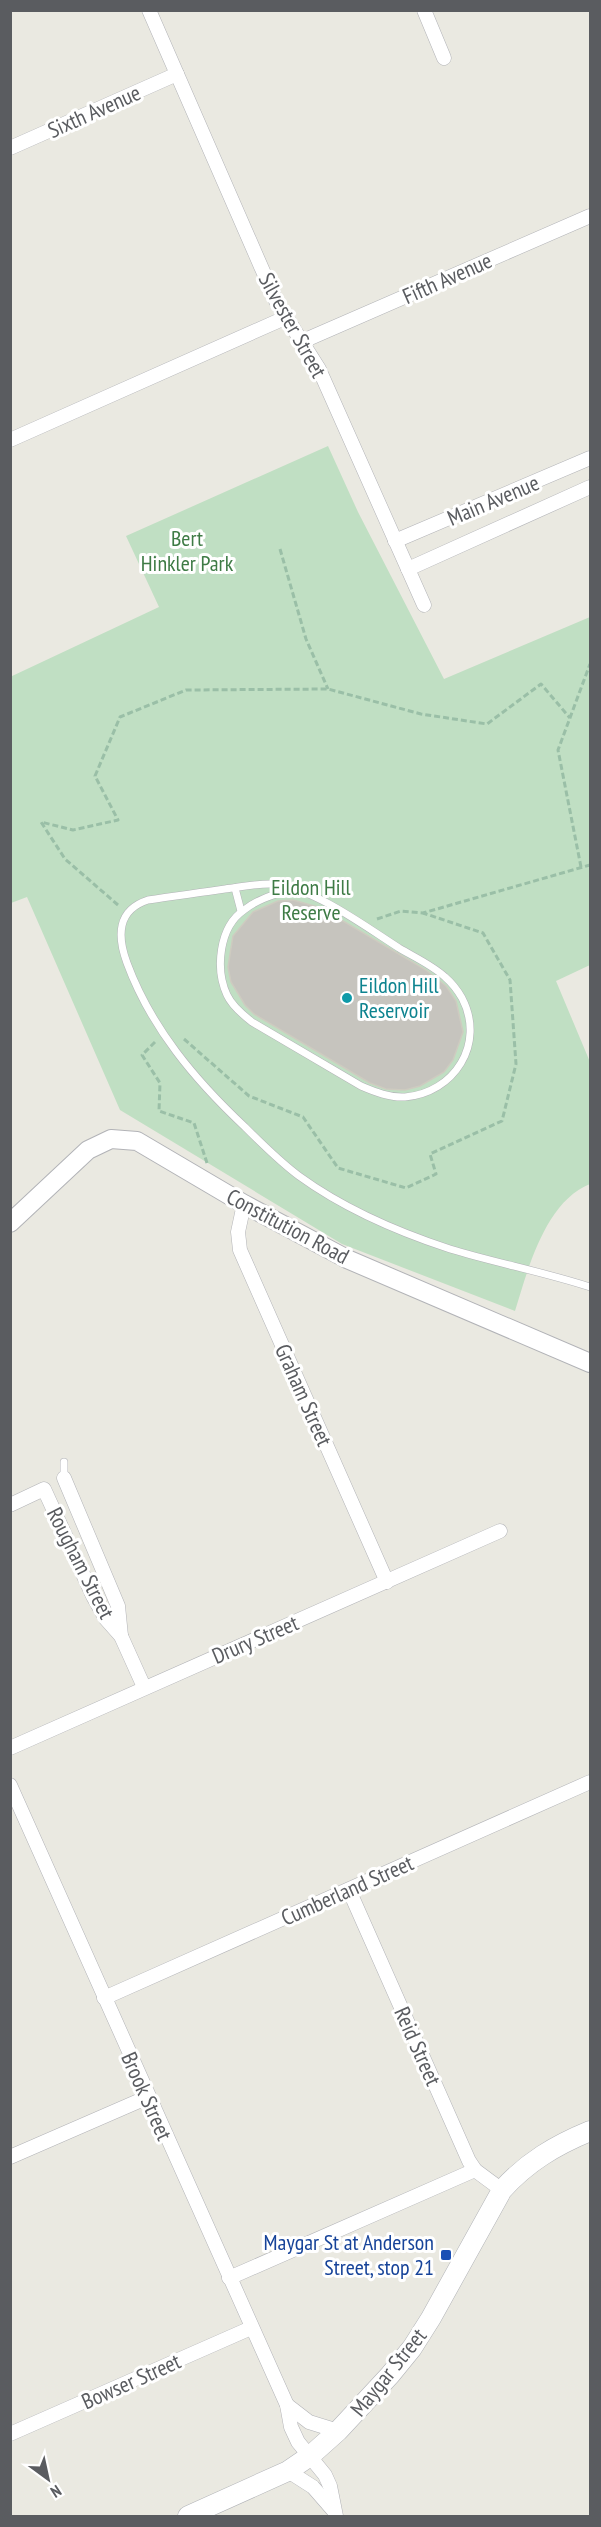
<svg xmlns="http://www.w3.org/2000/svg" width="601" height="2527" font-family="'PT Sans Narrow',sans-serif">
  <style>
    .green { fill: #c0dfc3 }
    .building { fill: #c6c4be; stroke: #cecbc0; stroke-width: 1.5 }
    .lines { fill: none; stroke-linecap: round; stroke-linejoin: round }
    .service-casing { stroke: #b2b3b7; stroke-width: 8 }
    .minor-casing { stroke: #b2b3b7; stroke-width: 15 }
    .tertiary-casing { stroke: #b2b3b7; stroke-width: 20 }
    .secondary-casing { stroke: #b1b3b7; stroke-width: 21 }
    .path { stroke: #9abfa7; stroke-width: 3; stroke-dasharray: 6 3; stroke-linecap: butt }
    .service { stroke: #fff; stroke-width: 7 }
    .minor { stroke: #fff; stroke-width: 14 }
    .tertiary { stroke: #fff; stroke-width: 18 }
    .secondary { stroke: #fff; stroke-width: 20 }
    .culture-dot { fill: #0f9aa8; stroke: #fff; stroke-width: 2 }
    .transit-dot { fill: #1a4fb4; stroke: #fff; stroke-width: 2 }
    .labels { text-anchor: middle; dominant-baseline: central; stroke-width: 6; stroke-linejoin: round; paint-order: stroke }
    .street-label { font-size: 22px; fill: #5a5c60; stroke: #fff }
    .park-label { font-size: 22px; fill: #3e7b45; stroke: #fff }
    .culture-label { font-size: 22px; fill: #0d838f; stroke: #fff; text-anchor: start }
    .transit-label { font-size: 22px; fill: #164399; stroke: #fff; text-anchor: end }
  </style>
  <rect width="100%" height="100%" fill="#eae9e1"/>
  <path class="green" d="M328 446 358 512 444 679 590 617V965L556 981 590 1062V1184C545 1202 528 1269 515 1311L342 1244 120 1110 27 897 11 903 10 677 159 607 126 536Z"/>
  <path class="building" d="M293 900 321 908 426 970 446 986 456 1001 463 1032 453 1060 444 1072 420 1086 405 1090 386 1089 370 1083 254 1014 245 1005 231 982 228 967 233 936 253 912 278 901Z"/>
  <g class="lines">
    <g class="service-casing">
      <g id="service">
        <path d="M235 888 241 911"/>
        <path d="M295 888C277 894 259 898 244 910 219 927 215 969 227 995 232 1006 243 1015 252 1022L361 1086C375 1092 390 1098 405 1097 454 1093 486 1044 462 998 458 991 452 983 445 977 432 965 414 957 399 948 366 927 314 888 274 884 258 883 241 887 225 889 199 893 173 896 148 900 117 910 117 936 127 963 151 1028 195 1080 245 1127 262 1144 280 1162 299 1176 343 1208 398 1232 450 1249 496 1263 544 1272 590 1287"/>
        <path d="M64 1478V1462"/>
      </g>
    </g>
    <g class="minor-casing">
      <g id="minor">
        <path d="M149 10 276 301 319 369 424 605"/>
        <path d="M424 10 444 58"/>
        <path d="M10 148 177 74"/>
        <path d="M303 341 590 216"/>
        <path d="M10 440 287 317"/>
        <path d="M395 541 590 458"/>
        <path d="M408 569 590 487"/>
        <path d="M244 1204 238 1232 240 1250 387 1582"/>
        <path d="M64 1478 118 1606 121 1636"/>
        <path d="M10 1505 44 1489 93 1596 106 1619 121 1636 144 1687"/>
        <path d="M10 1748 500 1531"/>
        <path d="M10 1785 287 2405 291 2427 298 2442 325 2475 330 2486 336 2516"/>
        <path d="M349 1890 469 2161 475 2170 502 2190"/>
        <path d="M104 1998 590 1782"/>
        <path d="M10 2157 148 2097"/>
        <path d="M229 2278 475 2170"/>
        <path d="M287 2405 309 2422 338 2431"/>
        <path d="M10 2434 251 2328"/>
        <path d="M288 2471 313 2487 333 2510"/>
      </g>
    </g>
    <g class="tertiary-casing">
      <path id="tertiary" d="M10 1223 88 1150 111 1139 137 1141 244 1204 347 1259 590 1363"/>
    </g>
    <g class="secondary-casing">
      <path id="secondary" d="M188 2516 288 2471 310 2456 338 2431 390 2375 412 2348 431 2318 502 2190C527 2162 556 2145 590 2131"/>
    </g>
    <g class="path">
      <path d="M280 549 306 639 328 689"/>
      <path d="M581 867 558 750 590 664"/>
      <path d="M118 905 65 859 41 822 73 830 118 820 95 776 120 717 186 690 328 689 421 714 487 724 541 684 570 718"/>
      <path d="M377 919 401 911 423 913 590 865"/>
      <path d="M184 1039 249 1096 303 1117 338 1168 406 1188 436 1174 430 1154 502 1121 516 1064 510 980 483 933 423 913"/>
      <path d="M155 1042 142 1055 160 1083 159 1111 194 1123 207 1163"/>
    </g>
    <use href="#service" class="service"/>
    <use href="#minor" class="minor"/>
    <use href="#tertiary" class="tertiary"/>
    <use href="#secondary" class="secondary"/>
  </g>
  <circle class="culture-dot" cx="347" cy="998" r="6"/>
  <rect class="transit-dot" x="440" y="2249" width="12" height="12" rx="3"/>
  <g class="labels">
    <g class="street-label">
      <text transform="translate(94 111) rotate(-24)">Sixth Avenue</text>
      <text transform="translate(447 278) rotate(-24)">Fifth Avenue</text>
      <text transform="translate(293 325) rotate(61)">Silvester Street</text>
      <text transform="translate(493 500) rotate(-23)">Main Avenue</text>
      <text transform="translate(288 1226) rotate(28)">Constitution Road</text>
      <text transform="translate(304 1395) rotate(66)">Graham Street</text>
      <text transform="translate(81 1563) rotate(63)">Rougham Street</text>
      <text transform="translate(255 1639) rotate(-23)">Drury Street</text>
      <text transform="translate(347 1890) rotate(-24)">Cumberland Street</text>
      <text transform="translate(418 2046) rotate(66)">Reid Street</text>
      <text transform="translate(147 2096) rotate(66)">Brook Street</text>
      <text transform="translate(388 2372) rotate(-51)">Maygar Street</text>
      <text transform="translate(131 2381) rotate(-24)">Bowser Street</text>
    </g>
    <g class="park-label">
      <text x="187" y="538">Bert<tspan x="187" dy="25">Hinkler Park</tspan></text>
      <text x="311" y="887">Eildon Hill<tspan x="311" dy="25">Reserve</tspan></text>
    </g>
    <g class="culture-label">
      <text x="359" y="985">Eildon Hill<tspan x="359" dy="25">Reservoir</tspan></text>
    </g>
    <g class="transit-label">
      <text x="434" y="2242">Maygar St at Anderson<tspan x="434" dy="25">Street, stop 21</tspan></text>
    </g>
  </g>
  <rect width="601" height="2527" fill="none" stroke="#5a5c60" stroke-width="24"/>
  <g transform="translate(48 2479) rotate(147)" stroke="#ffffff" stroke-width="4.5" paint-order="stroke">
  <path d="M0-4.5L10 22L0 15L-10 22Z" fill="#5a5c60"/>
  <text y="-9" font-size="16" font-weight="bold" text-anchor="middle" fill="#5a5c60">N</text>
  </g>
</svg>
